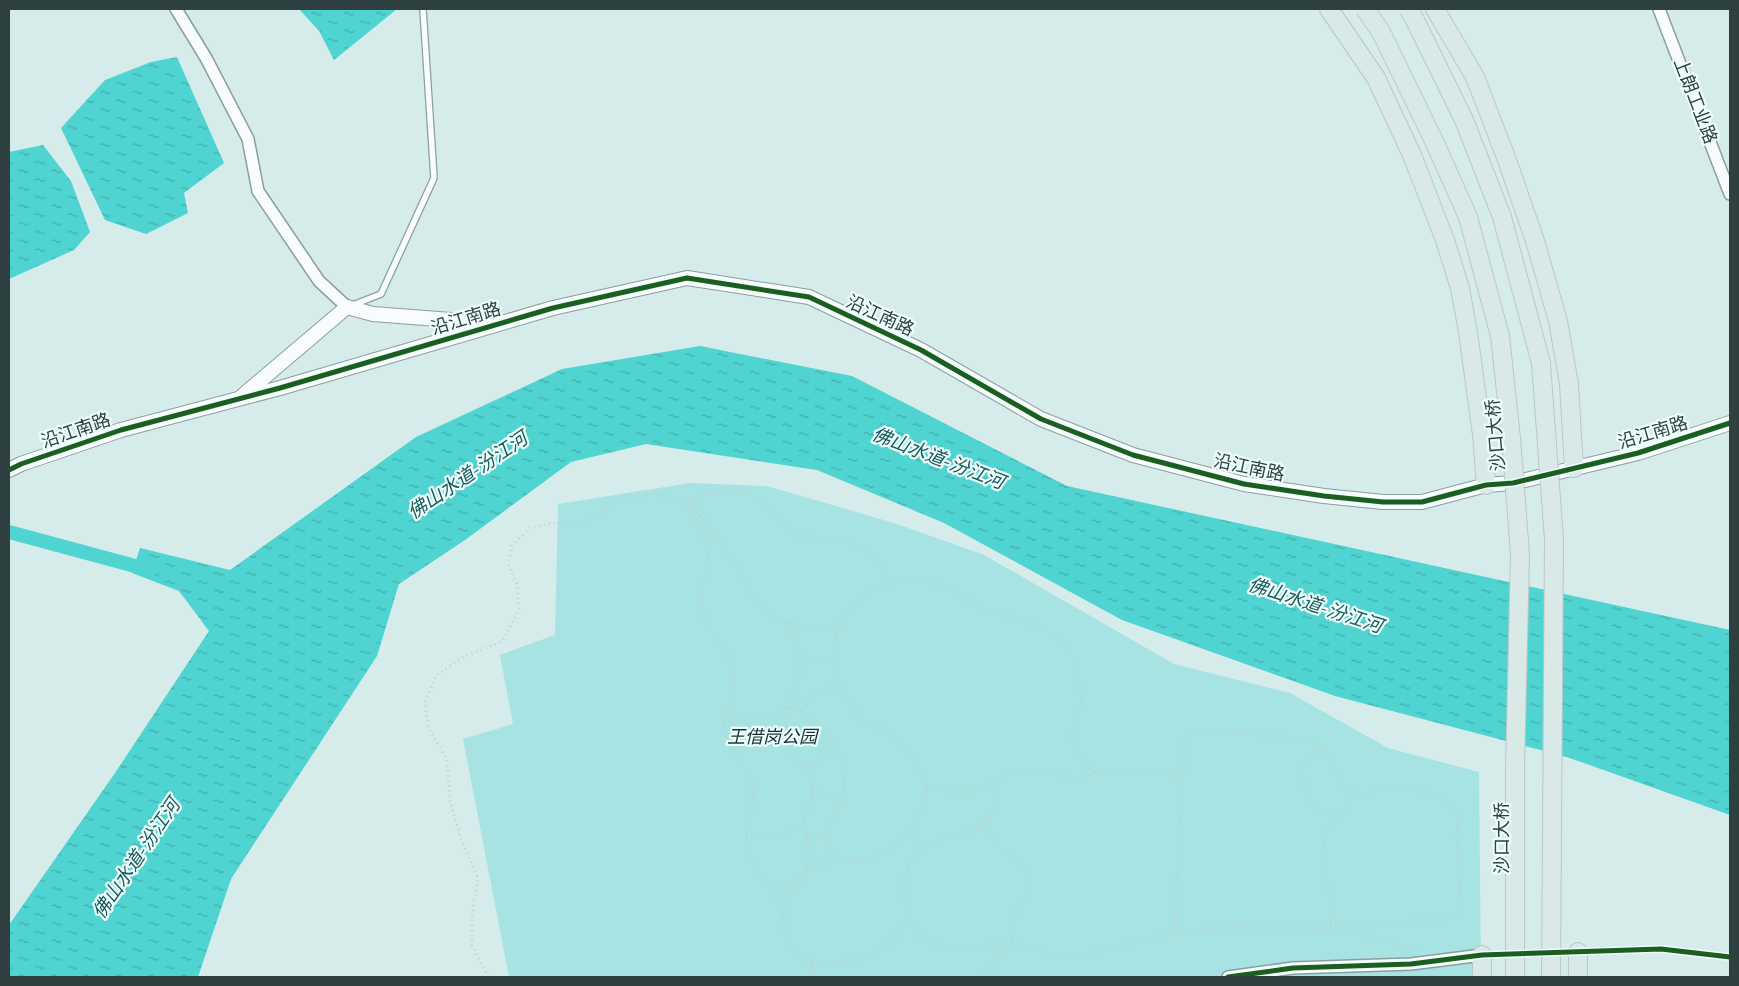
<svg xmlns="http://www.w3.org/2000/svg" width="1739" height="986" font-family="Spectral,'Noto Sans SC',serif">
  <style>
    .green { fill: #a7e3e2 }
    .water { fill: url(#water-ripples) }
    .lines { fill: none; stroke-linecap: round; stroke-linejoin: round }
    .canal { stroke: #4fd4d2; stroke-width: 14 }
    .service-casing { stroke: #8c9e9d; stroke-width: 8 }
    .minor-casing { stroke: #8c9e9d; stroke-width: 14 }
    .tertiary-casing { stroke: #8c9e9d; stroke-width: 16 }
    .primary-casing { stroke: #bbc7c7; stroke-width: 20 }
    .path { stroke: #c3cccc; stroke-width: 2.5; stroke-dasharray: 1 4; stroke-linecap: butt }
    .service { stroke: #f9fcfc; stroke-width: 5.5 }
    .minor { stroke: #f9fcfc; stroke-width: 11 }
    .tertiary { stroke: #f9fcfc; stroke-width: 14 }
    .primary { stroke: #d9e9e8; stroke-width: 18 }
    .primary-bridge-casing { stroke: #bbc7c7; stroke-width: 20; stroke-linecap: butt }
    .primary-bridge { stroke: #d9e9e8; stroke-width: 18 }
    .cycleway-casing { stroke: #ecfdfc; stroke-width: 8 }
    .cycleway { stroke: #1b5e20; stroke-width: 5 }
    .labels { text-anchor: middle; dominant-baseline: central; stroke-width: 4.5; stroke-linejoin: round; paint-order: stroke }
    .street-label { font-size: 18px; fill: #2f4040; stroke: #ecfdfc }
    .park-label { font-size: 18px; font-style: italic; fill: #193231; stroke: #ecfdfc }
    .water-label { font-size: 19px; font-style: italic; fill: #185958; stroke: #ecfdfc }
  </style>
  <defs>
    <pattern id="water-ripples" width="26" height="14" patternUnits="userSpaceOnUse" patternTransform="scale(1.25)"><rect width="26" height="14" fill="#4fd4d2"/><path d="M2 4q2-2 4 0t4 0M15 11q2-2 4 0t4 0" fill="none" stroke="#42adac"/></pattern>
  </defs>
  <rect width="100%" height="100%" fill="#d5eceb"/>
  <path class="green" d="M690 483 767 486 894 523 984 555 1174 664 1290 693 1388 748 1479 772 1481 977H509L463 739 513 724 500 655 555 635 558 504Z"/>
  <g class="water">
    <path d="M299 9H397L334 60 319 31Z"/>
    <path d="M177 57 224 163 184 193 188 213 146 234 105 220 61 128 105 80 151 62Z"/>
    <path d="M43 145 71 181 90 232 74 250 9 279V152Z"/>
    <path d="M700 346 852 376 1067 486 1730 630V815L1567 757 1335 696 1122 620 944 523 817 470 646 444 571 462 465 540 399 584 377 656 231 879 198 977H9V925L115 773 209 631 179 591 132 573 140 548 230 570 416 437 562 369Z"/>
  </g>
  <g class="lines">
    <path class="canal" d="M9 532 150 570"/>
    <g class="service-casing">
      <path id="service" d="M353 305 381 294 434 178 423 9"/>
    </g>
    <g class="minor-casing">
      <g id="minor">
        <path d="M176 9 206 58 248 139 258 191 319 281 347 307"/>
        <path d="M1659 9 1730 194"/>
        <path d="M1228 977 1293 968 1411 964 1482 955"/>
      </g>
    </g>
    <g class="tertiary-casing">
      <g id="tertiary">
        <path d="M241 397 347 307 373 314 490 323"/>
        <path d="M9 470 21 464 121 430 280 388 553 308 687 278 809 297 921 350 1041 419 1133 455 1244 484 1324 496 1383 502H1422L1486 485 1513 483 1638 453 1730 423"/>
      </g>
    </g>
    <g class="primary-casing">
      <g id="primary">
        <path d="M1329 9 1376 78 1412 155 1445 240 1460 288 1468 332 1482 435 1486 485"/>
        <path d="M1435 9 1475 77 1507 160 1535 241 1558 321 1569 384 1574 468"/>
        <path d="M1482 955V977"/>
        <path d="M1578 977V952"/>
      </g>
    </g>
    <g class="path">
      <path d="M901 582 935 583 957 592 980 609 1039 625 1058 640 1074 657 1078 674 1082 700 1070 734 1076 753 1093 773 1076 780 1043 770 1013 773 971 791H944L927 785 916 760 897 737 863 720 843 696 834 677 835 650 838 627 853 605 877 587Z"/>
      <path d="M785 623 796 642 801 661 800 675 787 708 785 732 790 751 802 764 812 780 813 798 803 819 807 833 809 849 805 870 782 909 784 932 793 947 811 964 814 977"/>
      <path d="M801 661 834 663"/>
      <path d="M839 687C819 691 812 691 804 711 806 715 808 721 811 724 815 729 822 732 827 735 837 744 843 760 844 773 845 784 844 794 841 804 831 830 816 831 838 859 847 859 857 861 866 859 885 855 910 837 918 819 922 809 924 796 927 785"/>
      <path d="M728 707 739 718 752 720 763 719 787 708 804 711"/>
      <path d="M1321 748C1317 751 1311 754 1308 758 1296 772 1306 801 1320 811 1324 814 1330 815 1334 817L1345 812 1351 791"/>
      <path d="M805 769 820 761 835 746"/>
      <path d="M1093 773 1179 775"/>
      <path d="M813 790 826 794 840 805"/>
      <path d="M911 831 921 850C940 839 958 833 980 830 996 811 996 805 994 780"/>
      <path d="M746 837H775L797 826 807 833 826 837"/>
      <path d="M921 850 908 864 905 880 904 899 908 919 921 937 936 945 962 947 1012 943 1023 946 1040 952 1059 955H1088L1149 937 1218 927 1318 928"/>
      <path d="M806 870 838 859"/>
      <path d="M771 890 790 884 801 873"/>
      <path d="M782 909 748 853 746 837 753 806V790L748 774 727 744 724 722 734 684V671L724 647 710 630 703 614 700 598 707 569 708 551 704 536 688 504 696 496 708 492 749 493 773 510 782 524 795 535 848 541 864 548 883 567 889 584"/>
      <path d="M1331 927V903L1325 877 1323 857 1325 835 1334 817"/>
      <path d="M1324 928 1382 939 1418 950"/>
      <path d="M1175 933 1178 853 1185 736 1195 732 1276 736 1308 740 1321 748 1333 764 1338 779 1346 790 1361 795 1386 788H1405L1432 793 1450 804 1459 814 1457 834 1461 914 1445 919 1318 928"/>
      <path d="M812 964C835 963 862 962 883 949 893 942 901 928 908 919"/>
      <path d="M488 977 472 945V917L478 878 461 839 450 801 447 760 428 726 425 702 436 676 461 658 503 641 519 610 517 585 508 564 512 546 530 528 550 523 583 522 598 515 624 497 658 494 688 504 705 522 719 541 740 572 749 592 768 613 785 623 800 626 838 627"/>
      <path d="M978 977 990 970 1012 943 1010 927 1017 909 1027 897 1031 881 1027 868 998 846 984 825"/>
    </g>
    <use href="#service" class="service"/>
    <use href="#minor" class="minor"/>
    <use href="#tertiary" class="tertiary"/>
    <use href="#primary" class="primary"/>
    <g class="primary-bridge-casing">
      <g id="primary-bridge">
        <path d="M1365 9 1381 32 1434 141 1468 217 1500 336 1511 438 1520 554 1515 769V977"/>
        <path d="M1408 9 1413 16 1464 120 1502 217 1541 363 1554 540 1551 977"/>
      </g>
    </g>
    <use href="#primary-bridge" class="primary-bridge"/>
    <g class="cycleway-casing">
      <g id="cycleway">
        <path d="M9 470 21 464 121 430 280 388 553 308 687 278 809 297 921 350 1041 419 1133 455 1244 484 1324 496 1383 502H1422L1486 485 1513 483 1638 453 1730 423"/>
        <path d="M1228 977 1293 968 1411 964 1482 955 1661 949 1730 957"/>
      </g>
    </g>
    <use href="#cycleway" class="cycleway"/>
  </g>
  <g class="labels">
    <g class="street-label">
      <text transform="translate(1695 101) rotate(69)">上朗工业路</text>
      <text transform="translate(880 316) rotate(25)">沿江南路</text>
      <text transform="translate(466 319) rotate(-17)">沿江南路</text>
      <text transform="translate(76 431) rotate(-19)">沿江南路</text>
      <text transform="translate(1653 433) rotate(-17)">沿江南路</text>
      <text transform="translate(1496 435) rotate(-95)">沙口大桥</text>
      <text transform="translate(1249 468) rotate(12)">沿江南路</text>
      <text transform="translate(1502 838) rotate(-90)">沙口大桥</text>
    </g>
    <g class="park-label">
      <text x="772" y="737">王借岗公园</text>
    </g>
    <g class="water-label">
      <text transform="translate(938 459) rotate(21)">佛山水道-汾江河</text>
      <text transform="translate(468 476) rotate(-34)">佛山水道-汾江河</text>
      <text transform="translate(1315 606) rotate(18)">佛山水道-汾江河</text>
      <text transform="translate(137 859) rotate(-56)">佛山水道-汾江河</text>
    </g>
  </g>
  <rect width="1739" height="986" fill="none" stroke="#2f4040" stroke-width="20"/>
</svg>
